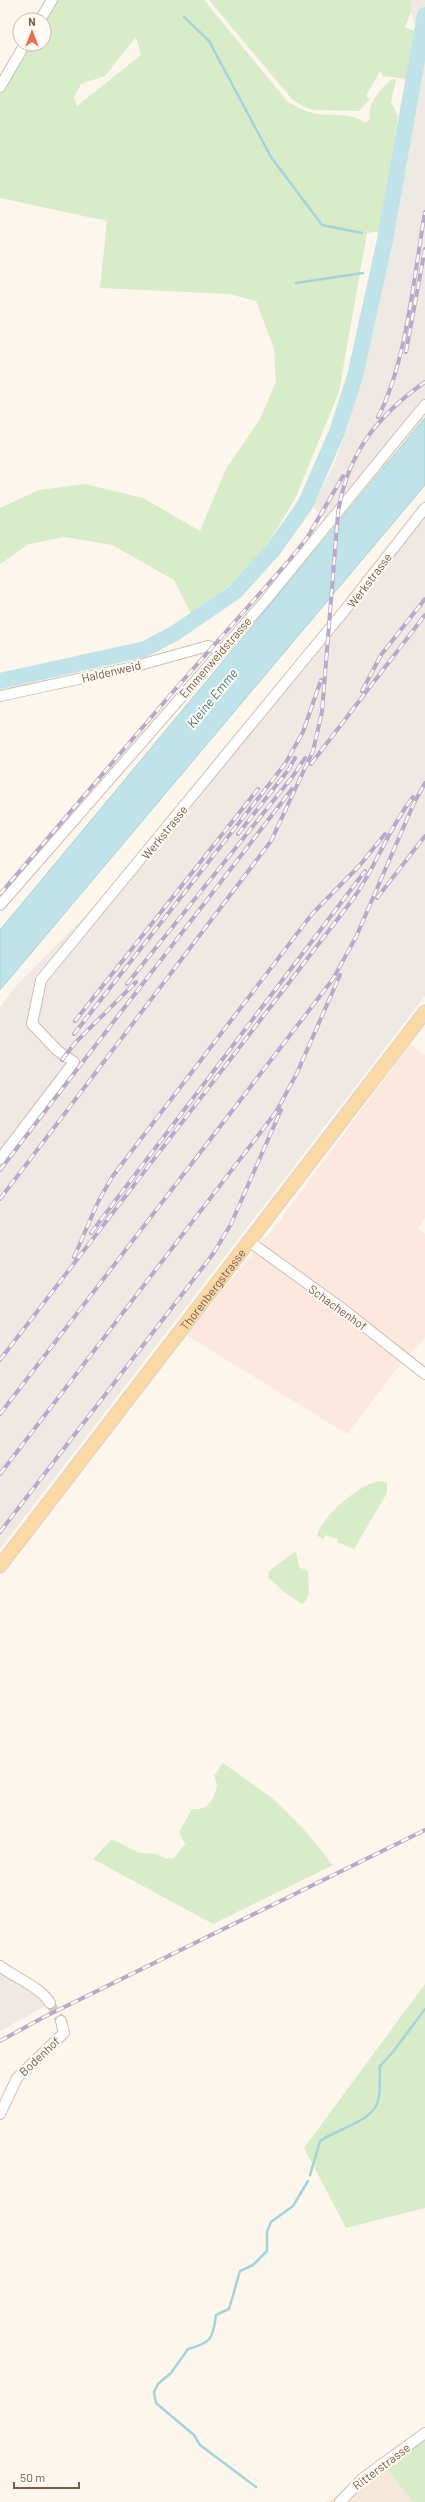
<svg xmlns="http://www.w3.org/2000/svg" width="425" height="2502" font-family="Barlow,sans-serif">
  <style>
    .residential { fill: #f5e8da }
    .commercial { fill: #fde8e0 }
    .industrial { fill: #efe9e4 }
    .green { fill: #d8ecc9; fill-rule: evenodd }
    .water { fill: #bfe3e8; stroke: #a5d3da }
    .lines { fill: none; stroke-linecap: round; stroke-linejoin: round }
    .stream { stroke: #a5d3da; stroke-width: 2.5 }
    .river { stroke: #bfe3e8; stroke-width: 16 }
    .minor-tunnel { stroke: #dcd0c4; stroke-width: 10; stroke-dasharray: 10 5; stroke-linecap: butt }
    .minor-casing { stroke: #d1beb0; stroke-width: 12 }
    .major-casing { stroke: #dad1cd; stroke-width: 15 }
    .minor { stroke: #fff; stroke-width: 10 }
    .major { stroke: #fbd9a5; stroke-width: 13 }
    .rail-casing { stroke: #b9a8c9; stroke-width: 4 }
    .rail { stroke: #fffaf3; stroke-width: 2.5; stroke-dasharray: 8; stroke-linecap: butt }
    .labels { text-anchor: middle; dominant-baseline: central; stroke-width: 4; stroke-linejoin: round; paint-order: stroke }
    .street-label { font-size: 12px; fill: #7a5c4d; stroke: #fffaf3 }
    .water-label { font-size: 13px; font-style: italic; fill: #437c86; stroke: #fffaf3 }
  </style>
  <rect width="100%" height="100%" fill="#fdf6ec"/>
  <path class="residential" d="M387 2469 413 2502H326Z"/>
  <path class="commercial" d="M410 1044 425 1055V1218L418 1228 425 1234V1338L403 1361 347 1434 186 1335 280 1220Z"/>
  <g class="industrial">
    <path d="M412 0H425V418L334 528 312 506 333 467 347 429 374 325 423 50 411 12Z"/>
    <path d="M425 500V996L0 1549V1007L18 984 94 907 324 631Z"/>
    <path d="M0 1966 50 2003 0 2031Z"/>
  </g>
  <g class="green">
    <path d="M55 0H204L288 102C297 107 306 112 317 114 333 116 351 112 365 123L370 120C366 105 381 88 392 79L396 80 391 102 398 116 381 231 367 233 339 392 295 499 252 569 191 614 174 580 112 545 65 537 29 544 0 564V508L39 490 85 484 143 498 200 531 226 469 260 419 276 382 274 349 256 301 229 294 100 288 107 221 0 198V93L30 44H44V20ZM136 37 141 55 77 106 74 97 81 84 105 76Z"/>
    <path d="M209 0H412L411 12 405 27 414 31 406 79 383 76 380 71 366 96 370 99 359 111 313 110 302 106 292 99Z"/>
    <path d="M382 1481 387 1483V1493L354 1549 337 1542 338 1539 325 1535 324 1539 317 1536C320 1518 363 1480 382 1481Z"/>
    <path d="M296 1551 299 1567 308 1571 309 1593 305 1602 302 1604 284 1592 268 1577 269 1571Z"/>
    <path d="M223 1763 272 1798 301 1826 333 1865 213 1924 93 1859 112 1839 140 1853 156 1854 167 1859 174 1858 185 1844 179 1832 192 1809C208 1811 215 1799 217 1784L214 1776Z"/>
    <path d="M425 1984V2208L346 2228 304 2148Z"/>
    <path d="M425 2439V2502H413L387 2469Z"/>
  </g>
  <path class="water" d="M425 418V485L0 990V930Z"/>
  <g class="lines">
    <g class="stream">
      <path d="M184 17 209 41 271 157 322 225 362 233"/>
      <path d="M296 283 363 273"/>
      <path d="M310 2175 320 2141C334 2131 364 2123 374 2109 382 2100 379 2078 380 2066L393 2052 425 2009"/>
      <path d="M256 2487 200 2445 194 2435 156 2403 154 2392 158 2384 171 2373 188 2349C211 2343 213 2339 216 2315L229 2309 240 2271 253 2265 267 2251V2232L271 2222 293 2206 308 2181"/>
    </g>
    <path class="river" d="M0 681 145 649 175 633 235 592 273 550 305 505 337 432 355 376 385 240 425 15"/>
    <path class="minor-tunnel" d="M50 2003 61 2021"/>
    <g class="minor-casing">
      <g id="minor">
        <path d="M40 20 52 0"/>
        <path d="M0 87 25 44"/>
        <path d="M0 696 129 668 208 646 221 650"/>
        <path d="M0 905 265 601 425 405"/>
        <path d="M0 1159 74 1062 58 1051 32 1024 41 980 349 605 425 508"/>
        <path d="M250 1242 340 1307 425 1374"/>
        <path d="M0 1966C15 1978 41 1987 50 2003"/>
        <path d="M0 2114 17 2078 64 2033 61 2021"/>
        <path d="M340 2502 363 2478 425 2433"/>
      </g>
    </g>
    <g class="major-casing">
      <g id="major">
        <path id="s1" d="M0 1566 425 1012"/>
      </g>
    </g>
    <use href="#minor" class="minor"/>
    <use href="#major" class="major"/>
    <g class="rail-casing">
      <g id="rail">
        <path d="M406 352 425 249"/>
        <path d="M378 417C407 362 414 274 425 212"/>
        <path d="M362 691 381 655 425 599"/>
        <path d="M311 764 425 615"/>
        <path d="M238 834 289 769 295 758"/>
        <path d="M0 894 178 686 292 557 307 538 343 476"/>
        <path d="M377 898 425 836"/>
        <path d="M127 984 293 776 305 758"/>
        <path d="M75 1021 258 789"/>
        <path d="M74 1034 285 764 303 732 321 680"/>
        <path d="M62 1060 75 1043 136 982"/>
        <path d="M0 1170 292 789"/>
        <path d="M0 1199 271 841 313 751 322 712 338 513C347 454 377 416 425 382"/>
        <path d="M91 1233 365 871"/>
        <path d="M74 1257 98 1202 112 1177 312 914 360 865 385 834"/>
        <path d="M0 1360 353 899C376 867 388 829 413 797"/>
        <path d="M0 1414 333 979 356 937 414 803 425 783"/>
        <path d="M0 1474 276 1112 297 1073 340 975"/>
        <path d="M0 1532 213 1254 231 1224 281 1110"/>
        <path d="M0 2041 44 2017 425 1830"/>
      </g>
    </g>
    <use href="#rail" class="rail"/>
  </g>
  <g class="labels">
    <g class="street-label">
      <text transform="translate(369 580) rotate(-53)">Werkstrasse</text>
      <text transform="translate(215 657) rotate(-49)">Emmenweidstrasse</text>
      <text transform="translate(111 671) rotate(-13)">Haldenweid</text>
      <text transform="translate(164 832) rotate(-51)">Werkstrasse</text>
      <text stroke="none"><textPath href="#s1" startOffset="349">Thorenbergstrasse</textPath></text>
      <text transform="translate(338 1307) rotate(36)">Schachenhof</text>
      <text transform="translate(39 2056) rotate(-43)">Bodenhof</text>
      <text transform="translate(381 2466) rotate(-37)">Ritterstrasse</text>
    </g>
    <g class="water-label">
      <text transform="translate(212 698) rotate(-51)">Kleine Emme</text>
    </g>
  </g>
  <g transform="translate(32 32)"><circle r="19" fill="#fffaf3" stroke="#cabbb1"/>
  <path d="M0-3L7 15L0 10L-7 15Z" fill="#e76f51"/>
  <text y="-6" font-size="11" font-weight="bold" text-anchor="middle" fill="#7a5c4d">N</text>
  </g>
  <path d="M14 2482v6h65v-6" fill="none" stroke="#7a5c4d" stroke-width="2"/>
  <text x="20" y="2482" font-size="12" fill="#7a5c4d" stroke="#fffaf3" stroke-width="3" paint-order="stroke">50 m</text>
</svg>
